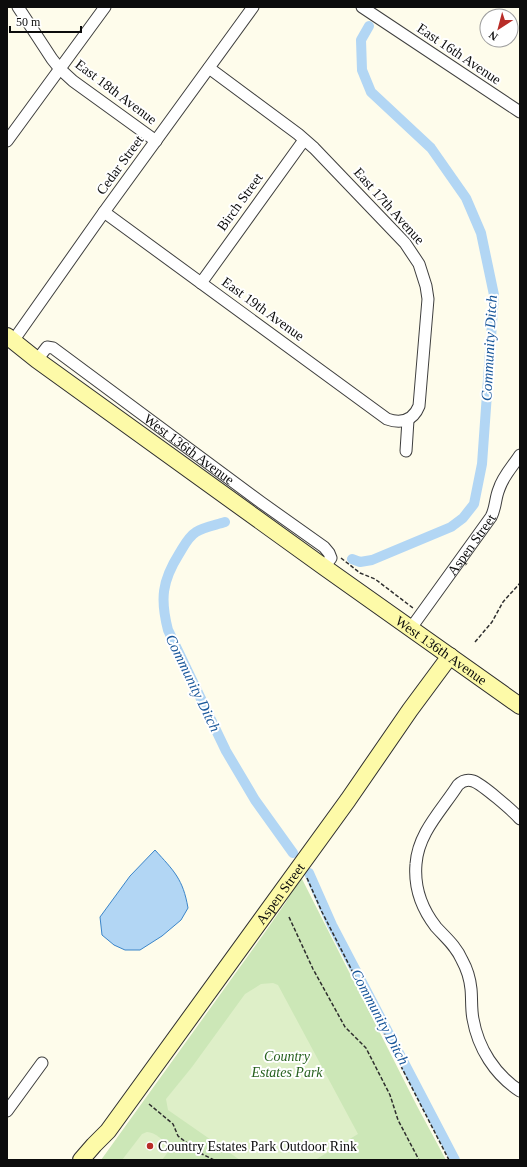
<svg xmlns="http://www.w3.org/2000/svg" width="527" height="1167" font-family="Georgia,serif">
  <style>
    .green { fill: #cce7b7 }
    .pitch { fill: #deefc8 }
    .water { fill: #b2d6f4; stroke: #3b85c9 }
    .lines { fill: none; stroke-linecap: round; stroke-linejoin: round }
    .canal { stroke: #b2d6f4; stroke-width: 10 }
    .street-casing { stroke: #3f3f3f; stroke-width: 13 }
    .secondary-casing { stroke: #2e2e2e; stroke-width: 18 }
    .path { stroke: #2e2e2e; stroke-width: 1.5; stroke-dasharray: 4 2; stroke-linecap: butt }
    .street { stroke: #fff; stroke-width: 11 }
    .secondary { stroke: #fdfaa8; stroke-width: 16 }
    .poi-dot { fill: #b82d28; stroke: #fff; stroke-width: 1.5 }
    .labels { text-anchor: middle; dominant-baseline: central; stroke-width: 4; stroke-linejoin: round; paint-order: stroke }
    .street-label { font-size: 14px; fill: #0c0c0c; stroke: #fff }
    .park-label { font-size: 14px; font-style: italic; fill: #27611f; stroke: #fff }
    .poi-label { font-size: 14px; fill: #0c0c0c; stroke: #fff; text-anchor: start }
    .water-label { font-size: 15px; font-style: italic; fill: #19579a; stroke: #fff }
  </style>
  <rect width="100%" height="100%" fill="#fefceb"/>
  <path class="green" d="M300 875 417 1106 446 1160H101L263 935 286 902Z"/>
  <g class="pitch">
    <path d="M273 983 278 985 358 1134 315 1160H240L168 1110 166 1099 192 1067 245 994 261 984Z"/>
    <path d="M147 1132C155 1132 165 1141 169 1148L168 1152 162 1160H122L142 1134Z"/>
  </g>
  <path class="water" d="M155 850C174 871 183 879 188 908L181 920 162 936 140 950H125L114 945 102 935 100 917 130 876Z"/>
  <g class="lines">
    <g class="canal">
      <path d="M225 522C216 525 204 527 196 532 188 537 184 546 179 554 162 581 160 599 168 630L226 751 255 800 293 853"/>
      <path d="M352 559 360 562 372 560 451 527 463 518 474 504 482 464 494 295 481 233 466 198 431 148 371 92 362 70 361 40 369 26"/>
      <path d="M309 873 332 925 455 1160"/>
    </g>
    <g class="street-casing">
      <g id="street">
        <path d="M18 7 52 59 60 69 73 81 156 141"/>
        <path d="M362 7 520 112"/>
        <path d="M7 141 105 7"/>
        <path d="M104 212 387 419C401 424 413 421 419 406L428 299 426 286 419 264 405 243 314 148 298 134 209 68"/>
        <path d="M201 283 304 140"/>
        <path d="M13 341 104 212 253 7"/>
        <path id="s1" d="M37 360 47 347 53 348 262 503 324 547 329 553 331 558 324 567"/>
        <path d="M406 451 408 420"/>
        <path id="s2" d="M411 628 491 517C496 508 495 498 499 489 503 476 513 466 520 455"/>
        <path d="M520 819C513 811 482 784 473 781 467 779 462 781 458 785 442 810 418 833 416 864 414 887 422 909 436 927 446 938 456 946 462 960 467 969 470 979 471 989 472 999 471 1009 473 1019 478 1048 495 1075 520 1091"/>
        <path d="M7 1111 42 1063"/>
      </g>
    </g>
    <g class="secondary-casing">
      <g id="secondary">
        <path id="s3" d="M7 336 37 360 324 567 520 706"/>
        <path id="s4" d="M81 1160 94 1145 108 1131 348 800 410 710 450 656"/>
      </g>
    </g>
    <g class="path">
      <path d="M341 558 360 573 375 579 413 608"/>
      <path d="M475 642 492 622 503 602 520 583"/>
      <path d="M307 878 322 912 449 1160"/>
      <path d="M289 917 313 969 345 1027 366 1048 390 1095 398 1120 419 1160"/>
      <path d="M149 1104 173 1124 178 1136 200 1153 214 1160"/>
    </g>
    <use href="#street" class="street"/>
    <use href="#secondary" class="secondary"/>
  </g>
  <circle class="poi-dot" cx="150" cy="1146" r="4"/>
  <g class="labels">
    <g class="street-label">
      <text transform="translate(459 54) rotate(34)">East 16th Avenue</text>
      <text transform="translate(116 92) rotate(37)">East 18th Avenue</text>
      <text transform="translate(120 165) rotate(-54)">Cedar Street</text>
      <text transform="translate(240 202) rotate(-54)">Birch Street</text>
      <text transform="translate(389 206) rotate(48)">East 17th Avenue</text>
      <text transform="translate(263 309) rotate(36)">East 19th Avenue</text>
      <text stroke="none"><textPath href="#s1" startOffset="192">West 136th Avenue</textPath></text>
      <text stroke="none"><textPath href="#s2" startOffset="103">Aspen Street</textPath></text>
      <text stroke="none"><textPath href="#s3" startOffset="536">West 136th Avenue</textPath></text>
      <text stroke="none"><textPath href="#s4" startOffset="333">Aspen Street</textPath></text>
    </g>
    <g class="park-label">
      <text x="287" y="1056">Country<tspan x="287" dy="16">Estates Park</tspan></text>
    </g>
    <g class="poi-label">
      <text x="158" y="1146">Country Estates Park Outdoor Rink</text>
    </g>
    <g class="water-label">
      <text transform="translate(489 348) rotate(-87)">Community Ditch</text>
      <text transform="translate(193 683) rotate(64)">Community Ditch</text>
      <text transform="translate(380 1017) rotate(62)">Community Ditch</text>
    </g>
  </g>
  <rect width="527" height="1167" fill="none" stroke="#0c0c0c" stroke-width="16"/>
  <g transform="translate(499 28) rotate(216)"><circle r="19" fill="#ffffff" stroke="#9e9e9e"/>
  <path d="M0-3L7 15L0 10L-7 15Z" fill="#b82d28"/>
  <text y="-6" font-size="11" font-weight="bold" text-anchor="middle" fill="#0c0c0c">N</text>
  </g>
  <path d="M10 26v6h71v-6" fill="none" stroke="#0c0c0c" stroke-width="2"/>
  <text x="16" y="26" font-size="12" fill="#0c0c0c" stroke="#ffffff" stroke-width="3" paint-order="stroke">50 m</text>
</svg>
